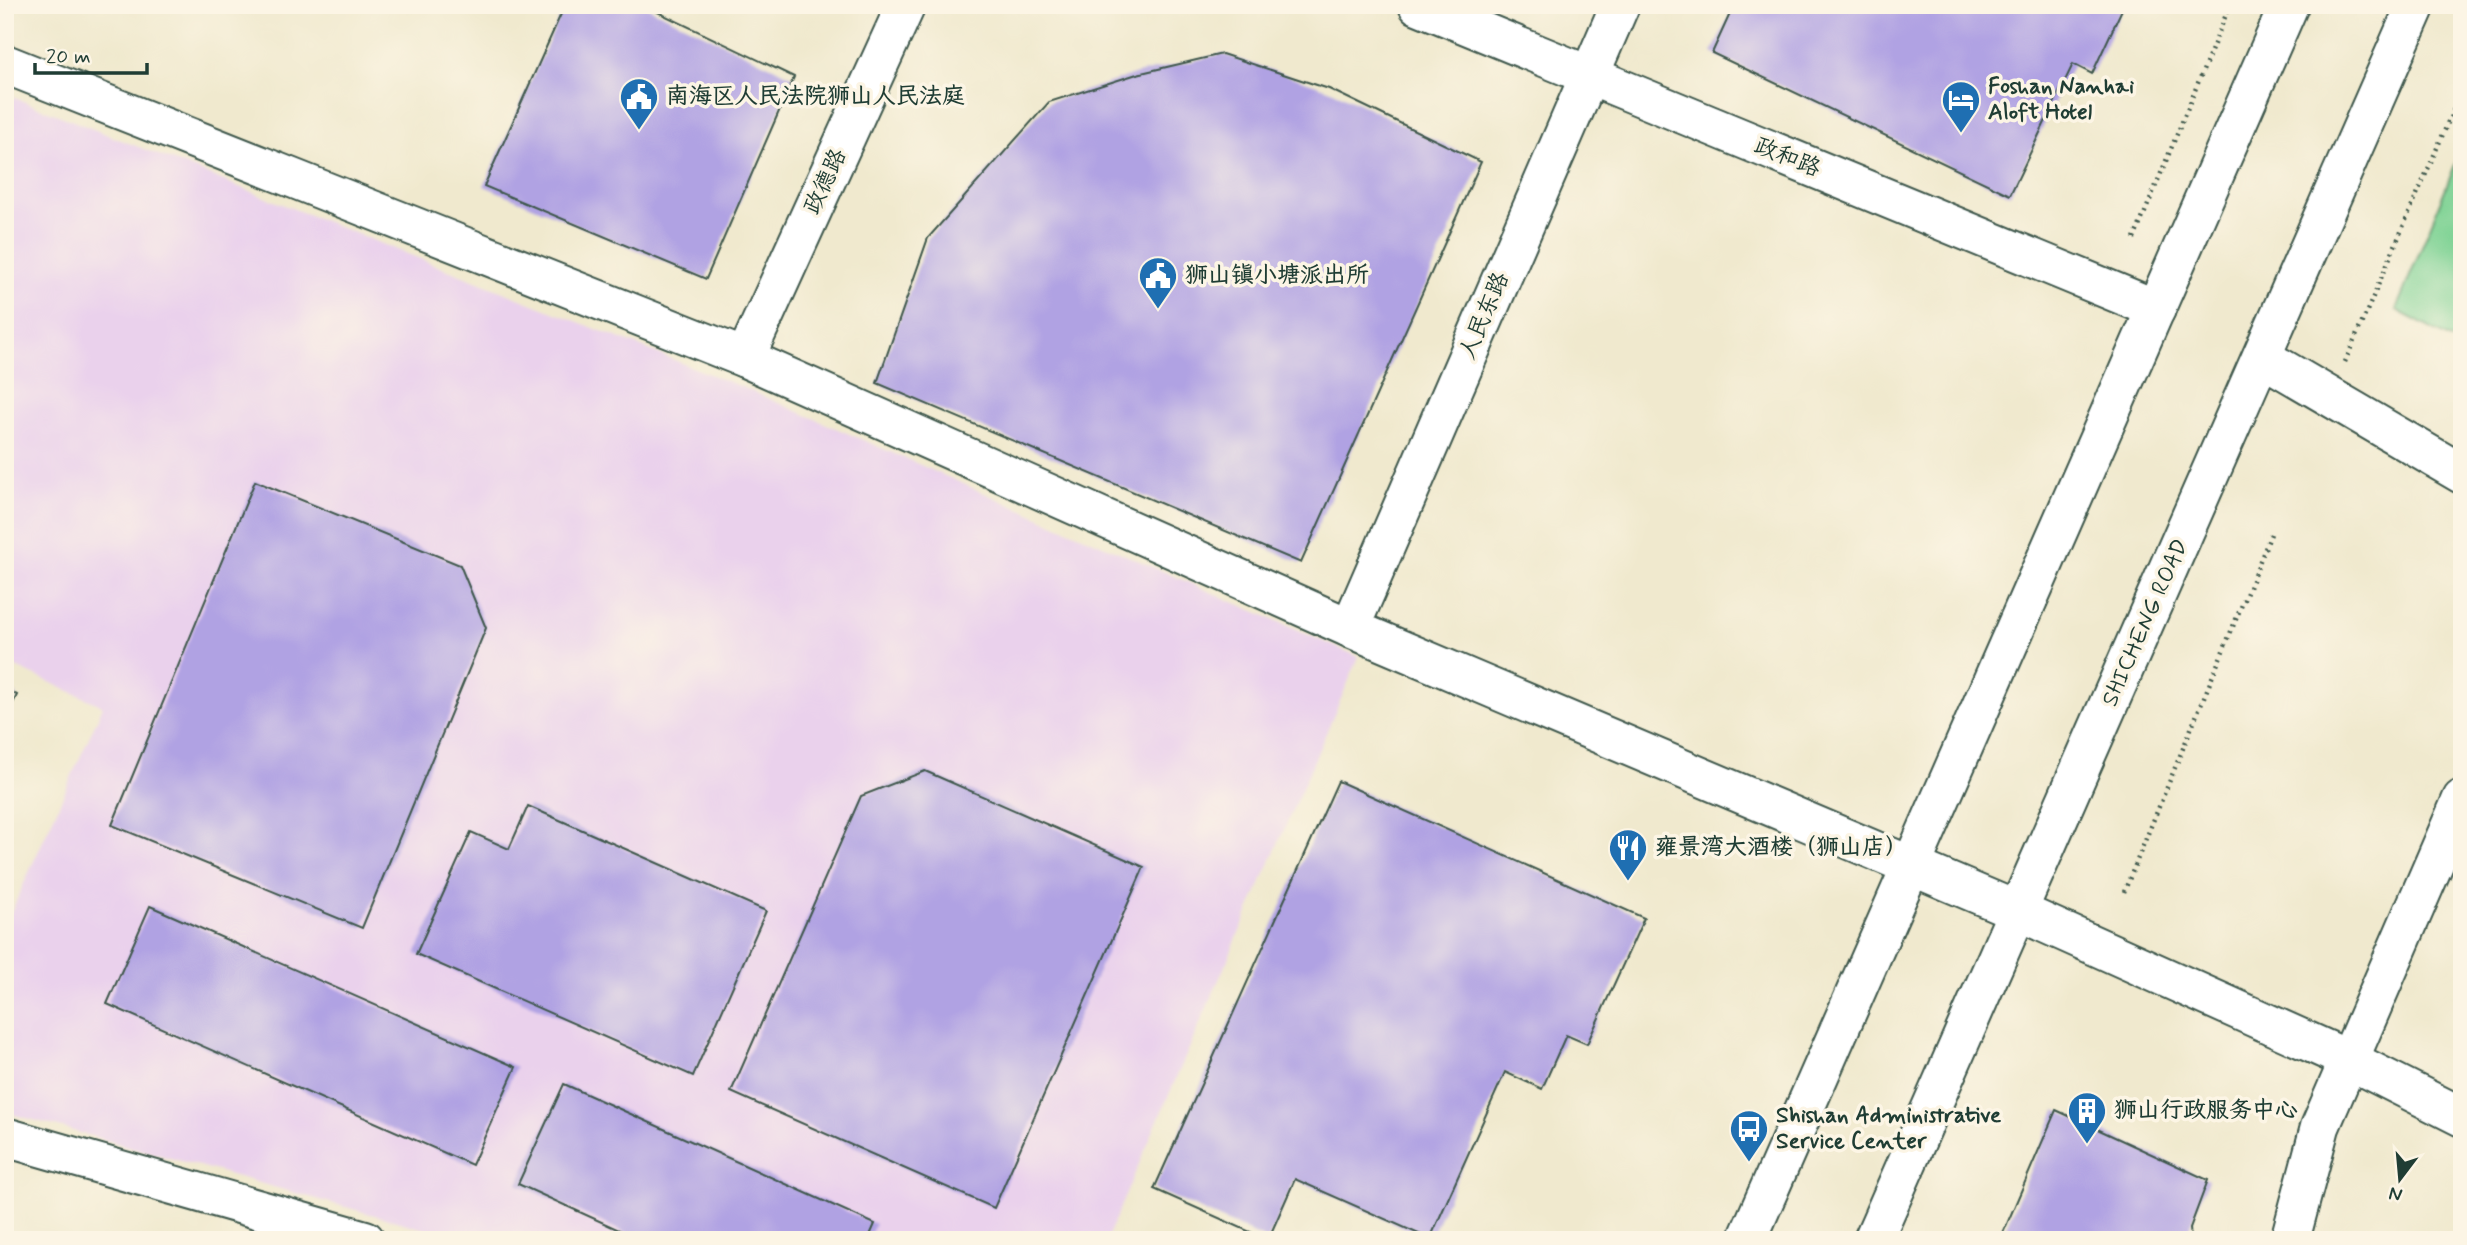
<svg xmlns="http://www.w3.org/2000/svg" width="2467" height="1245" font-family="Mynerve,'LXGW WenKai TC',sans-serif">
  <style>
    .built { fill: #ead1ec }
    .green { fill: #80d395; stroke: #508864; stroke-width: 2 }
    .building { fill: #b0a2e3 }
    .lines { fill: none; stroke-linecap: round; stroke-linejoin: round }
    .minor-casing { stroke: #3e574b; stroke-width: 42 }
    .path { stroke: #3e574b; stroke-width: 4.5; stroke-dasharray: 2 5; stroke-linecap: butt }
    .minor { stroke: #fff; stroke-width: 38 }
    .labels { text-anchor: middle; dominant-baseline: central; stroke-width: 7; stroke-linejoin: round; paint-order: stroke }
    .poi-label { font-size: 23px; font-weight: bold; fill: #1f3d34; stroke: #fcf5e5; text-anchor: start }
    .street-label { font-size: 23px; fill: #1f3d34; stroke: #fcf5e5 }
  </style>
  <rect width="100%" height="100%" fill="#fcf5e5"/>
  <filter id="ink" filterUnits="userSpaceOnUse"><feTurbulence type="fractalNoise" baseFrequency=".0143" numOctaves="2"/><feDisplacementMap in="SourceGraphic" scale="14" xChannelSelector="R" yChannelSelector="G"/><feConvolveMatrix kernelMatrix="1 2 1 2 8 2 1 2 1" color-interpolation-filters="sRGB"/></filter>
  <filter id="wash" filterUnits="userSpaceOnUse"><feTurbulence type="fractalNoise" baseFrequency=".00686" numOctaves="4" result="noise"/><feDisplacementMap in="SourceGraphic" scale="28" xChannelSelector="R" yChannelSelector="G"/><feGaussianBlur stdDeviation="1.57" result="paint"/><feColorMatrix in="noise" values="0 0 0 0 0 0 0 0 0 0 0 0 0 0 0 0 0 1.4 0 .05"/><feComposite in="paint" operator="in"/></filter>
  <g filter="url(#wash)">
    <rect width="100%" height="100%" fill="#f0e9ce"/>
    <path class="built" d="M5 94 737 385 1359 657 1106 1240H464L5 1112V926L103 706 5 662Z"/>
    <path class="green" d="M2462 148V345L2396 310Z"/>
    <g id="blocks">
      <g class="building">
        <path d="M565 5H643L794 77 706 279 484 186Z"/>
        <path d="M1734 5H2124L2092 74 2073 64 2010 195 1712 53Z"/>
        <path d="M1222 54 1329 89 1481 162 1301 563 877 383 928 238 1049 102 1137 74Z"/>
        <path d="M255 481 460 565 486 628 362 928 112 825Z"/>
        <path d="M5 689 17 695 5 720Z"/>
        <path d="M925 771 1144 867 994 1208 731 1092 861 796Z"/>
        <path d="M1338 781 1644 918 1587 1044 1566 1035 1542 1089 1505 1072 1430 1239 1295 1179 1268 1240 1154 1189Z"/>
        <path d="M528 806 766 911 693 1076 416 954 471 832 509 849Z"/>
        <path d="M150 906 516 1067 472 1165 107 1004Z"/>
        <path d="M564 1084 875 1224 868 1240H641L518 1184Z"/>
        <path d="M2056 1110 2208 1180 2190 1228 2191 1240H2000Z"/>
      </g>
    </g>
  </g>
  <g filter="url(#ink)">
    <use href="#blocks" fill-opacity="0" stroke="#3e574b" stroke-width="2"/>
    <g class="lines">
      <g class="minor-casing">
        <g id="minor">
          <path d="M1418 5 2156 309"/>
          <path d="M5 64 745 358 1350 628 2020 912 2347 1059 2462 1117"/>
          <path d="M2262 357 2462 474"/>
          <path d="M745 358 906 5"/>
          <path d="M1350 628 1620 5"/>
          <path d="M5 1137 365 1240"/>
          <path d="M1747 1240 2289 5"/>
          <path d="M1873 1240 2416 5"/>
          <path d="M2290 1240 2320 1127 2462 799"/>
        </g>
      </g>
      <g class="path">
        <path d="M2134 239 2230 5"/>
        <path d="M2345 362 2462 90"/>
        <path d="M2124 892 2271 534"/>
      </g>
      <use href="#minor" class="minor"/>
    </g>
  </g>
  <defs>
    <g id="civic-pin" transform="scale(2.0125)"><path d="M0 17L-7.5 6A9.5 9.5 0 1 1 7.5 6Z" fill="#1f6fb2" stroke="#fcf5e5"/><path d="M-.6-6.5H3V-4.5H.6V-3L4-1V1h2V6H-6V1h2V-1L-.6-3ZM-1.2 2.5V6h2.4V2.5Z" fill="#fff"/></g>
    <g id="hotel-pin" transform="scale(2.0125)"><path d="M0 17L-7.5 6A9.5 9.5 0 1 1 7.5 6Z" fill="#1f6fb2" stroke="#fcf5e5"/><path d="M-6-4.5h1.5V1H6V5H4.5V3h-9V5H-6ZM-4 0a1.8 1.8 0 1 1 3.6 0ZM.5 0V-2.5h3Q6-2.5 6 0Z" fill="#fff"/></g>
    <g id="restaurant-pin" transform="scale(2.0125)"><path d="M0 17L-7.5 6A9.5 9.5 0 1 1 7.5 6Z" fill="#1f6fb2" stroke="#fcf5e5"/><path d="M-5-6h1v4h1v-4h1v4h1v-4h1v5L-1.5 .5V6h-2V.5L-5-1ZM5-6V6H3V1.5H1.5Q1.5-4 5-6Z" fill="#fff"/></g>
    <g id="building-pin" transform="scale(2.0125)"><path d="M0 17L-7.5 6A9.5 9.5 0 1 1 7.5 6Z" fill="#1f6fb2" stroke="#fcf5e5"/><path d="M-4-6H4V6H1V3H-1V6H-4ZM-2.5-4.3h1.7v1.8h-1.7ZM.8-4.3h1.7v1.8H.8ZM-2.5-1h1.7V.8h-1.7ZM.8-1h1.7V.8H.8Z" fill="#fff"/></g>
    <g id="bus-pin" transform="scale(2.0125)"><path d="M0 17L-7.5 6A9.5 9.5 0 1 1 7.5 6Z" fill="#1f6fb2" stroke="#fcf5e5"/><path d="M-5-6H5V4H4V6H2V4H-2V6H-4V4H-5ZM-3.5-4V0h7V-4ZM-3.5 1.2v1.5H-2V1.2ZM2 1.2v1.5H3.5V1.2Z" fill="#fff"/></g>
  </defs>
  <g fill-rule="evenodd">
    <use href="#civic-pin" x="639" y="97"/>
    <use href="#hotel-pin" x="1961" y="100"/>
    <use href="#civic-pin" x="1158" y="276"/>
    <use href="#restaurant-pin" x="1628" y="848"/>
    <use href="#building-pin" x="2087" y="1111"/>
    <use href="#bus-pin" x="1749" y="1129"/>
  </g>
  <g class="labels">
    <g class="poi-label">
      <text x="1988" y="87">Foshan Nanhai<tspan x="1988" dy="26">Aloft Hotel</tspan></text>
      <text x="666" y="97">南海区人民法院狮山人民法庭</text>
      <text x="1185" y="276">狮山镇小塘派出所</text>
      <text x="1655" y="848">雍景湾大酒楼（狮山店）</text>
      <text x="2114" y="1111">狮山行政服务中心</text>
      <text x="1776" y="1116">Shishan Administrative<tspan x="1776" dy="26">Service Center</tspan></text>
    </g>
    <g class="street-label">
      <text transform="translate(1787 158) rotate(22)">政和路</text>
      <text transform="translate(826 182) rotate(-65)">政德路</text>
      <text transform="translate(1485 316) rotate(-67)">人民东路</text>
      <text transform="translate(2146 623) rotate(-66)">SHICHENG ROAD</text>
    </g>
  </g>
  <rect width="2467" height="1245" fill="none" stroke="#fcf5e5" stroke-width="28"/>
  <g transform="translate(2400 1179) rotate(196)" stroke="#fcf5e5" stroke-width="5" paint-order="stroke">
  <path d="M0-5L12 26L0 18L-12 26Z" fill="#1f3d34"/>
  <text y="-10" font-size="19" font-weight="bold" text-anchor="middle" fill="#1f3d34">N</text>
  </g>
  <path d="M35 63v10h112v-10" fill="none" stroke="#1f3d34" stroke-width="3.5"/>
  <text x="46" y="63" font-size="21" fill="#1f3d34" stroke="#fcf5e5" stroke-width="5" paint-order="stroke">20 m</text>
</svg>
